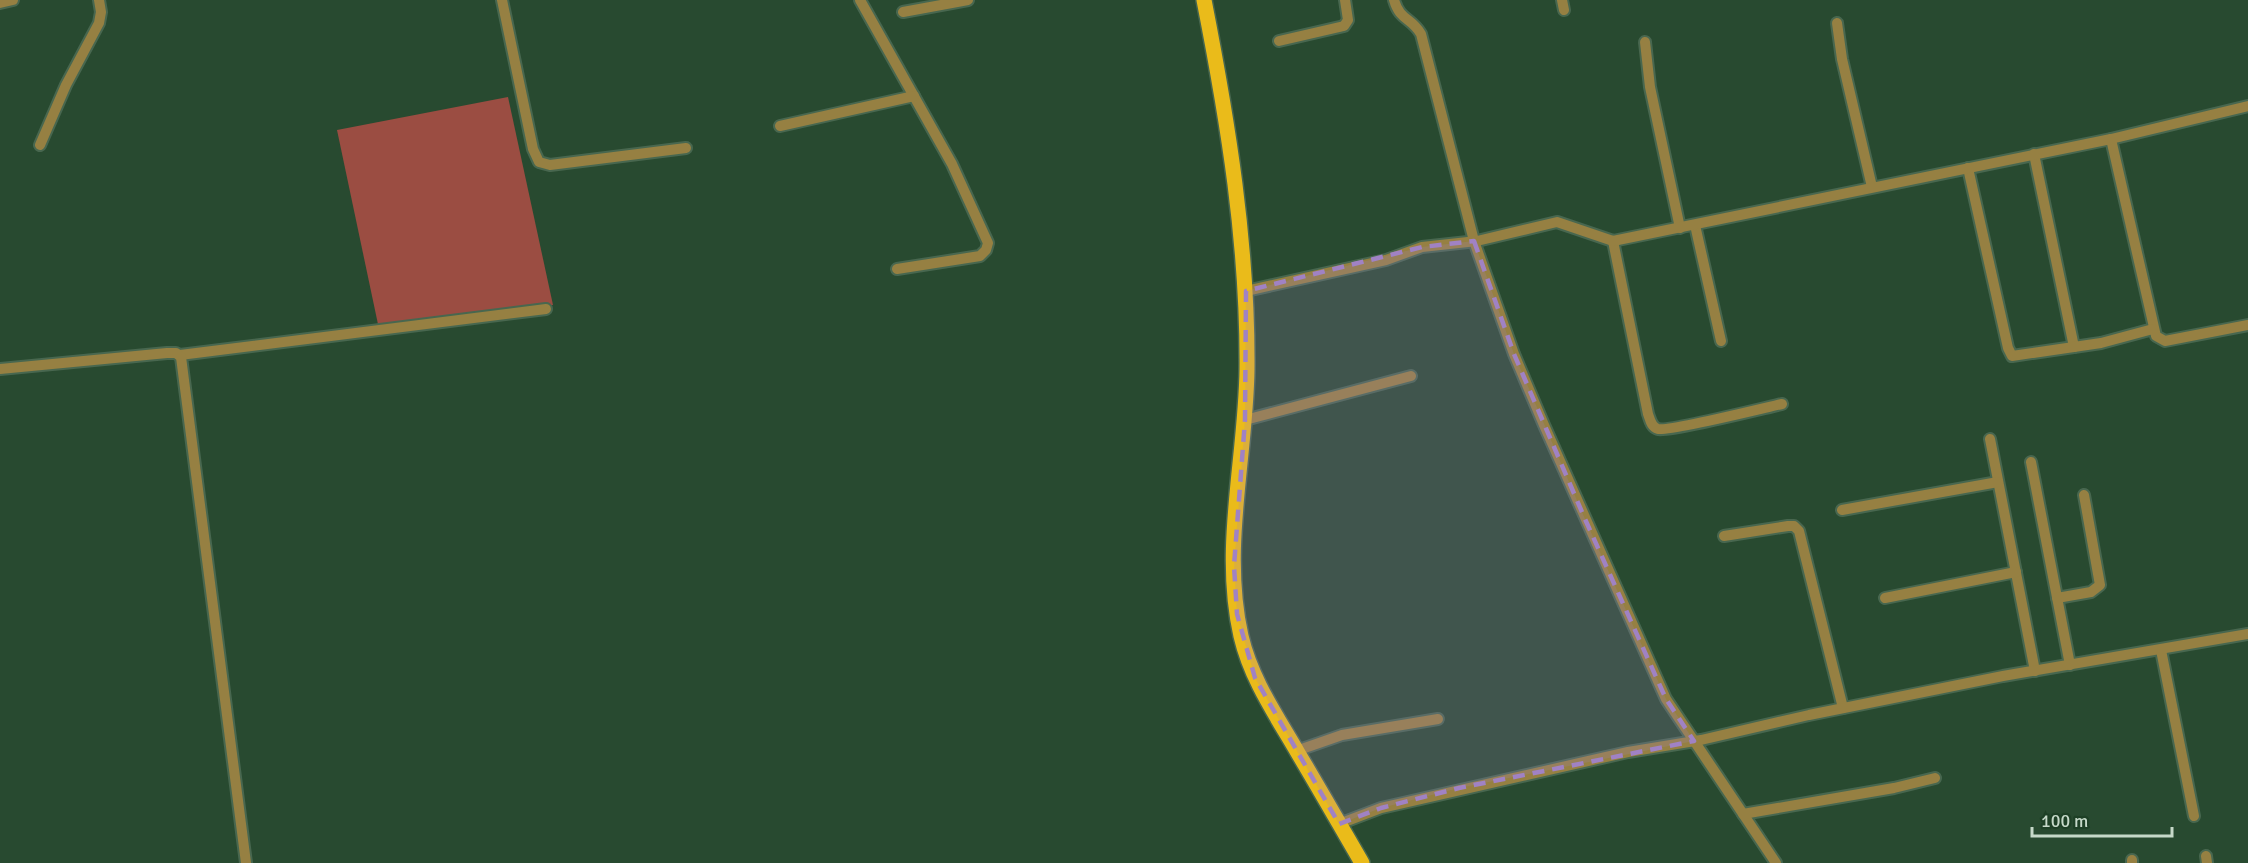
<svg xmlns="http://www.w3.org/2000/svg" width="2248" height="863" font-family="Signika,sans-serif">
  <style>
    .green { fill: #9b4d42 }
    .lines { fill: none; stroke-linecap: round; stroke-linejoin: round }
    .street-casing { stroke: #48674f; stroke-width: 14 }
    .primary-casing { stroke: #48674f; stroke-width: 18 }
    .street { stroke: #968042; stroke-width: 10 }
    .primary { stroke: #eabb1a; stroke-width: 15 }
    .marked { fill: #a082c4; fill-opacity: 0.2; stroke: #a082c4; stroke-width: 4.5; stroke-dasharray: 12 8; stroke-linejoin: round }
  </style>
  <rect width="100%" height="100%" fill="#284a30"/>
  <path class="green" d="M508 97 553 305 379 329 337 130Z"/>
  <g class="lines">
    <g class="street-casing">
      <g id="street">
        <path d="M502 0 533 149 539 162 550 165 686 148"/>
        <path d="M860 0 952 164 988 243 986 250 980 256 897 269"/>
        <path d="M1394 0C1400 21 1411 17 1421 34L1474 241 1514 354 1544 425 1666 699 1776 863"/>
        <path d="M1562 0 1564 10"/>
        <path d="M0 3 13 0"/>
        <path d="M903 12 968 0"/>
        <path d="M1837 23 1842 59 1872 187"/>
        <path d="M1279 41 1344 26 1348 20 1345 0"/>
        <path d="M1645 42 1650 87 1680 228"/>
        <path d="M780 126 914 96"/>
        <path d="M2111 139 2156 336 2165 341 2248 325"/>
        <path d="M40 145 66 85 99 23 101 12 99 0"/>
        <path d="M2034 154 2074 347"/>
        <path d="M1968 168 2008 348 2012 356 2101 343 2153 329"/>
        <path d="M1695 225 1721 341"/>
        <path d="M1613 241 1648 414C1650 419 1651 427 1658 429 1668 432 1764 408 1782 404"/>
        <path d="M1246 291 1386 260 1422 247 1477 241 1557 222 1613 241 2111 139 2248 106"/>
        <path d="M180 355 546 309"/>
        <path d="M0 369 167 353H176L181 357 246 863"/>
        <path d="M1245 420 1411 376"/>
        <path d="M1990 439 2035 671"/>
        <path d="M2031 462 2070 665"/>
        <path d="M1842 510 1998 482"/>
        <path d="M1724 536 1788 526H1794L1799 531 1843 708"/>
        <path d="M1885 598 2016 572"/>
        <path d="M2057 598 2091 592 2100 585 2084 495"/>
        <path d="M2161 650 2194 816"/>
        <path d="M1296 751 1342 735 1438 719"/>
        <path d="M1743 814 1894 788 1935 778"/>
        <path d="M1339 824 1381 808 1628 752 1701 740 1809 715 2003 676 2248 634"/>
        <path d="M2206 856 2207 863"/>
        <path d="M2132 860V863"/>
      </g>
    </g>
    <g class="primary-casing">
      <path id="primary" d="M1204 0C1228 122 1248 244 1247 369 1246 457 1221 549 1241 636 1251 679 1276 715 1298 753 1320 790 1341 827 1362 863"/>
    </g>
    <use href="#street" class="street"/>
    <use href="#primary" class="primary"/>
  </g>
  <path class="marked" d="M1474 241 1514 354 1585 519 1666 699 1694 741 1459 788 1381 808 1339 824 1255 678 1237 614 1234 566 1245 420 1246 291 1422 247Z"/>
  <path d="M2032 827v9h140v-9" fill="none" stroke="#c6d9c9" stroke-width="3"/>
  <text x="2041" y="827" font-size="18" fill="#c6d9c9" stroke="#1e4026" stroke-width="4.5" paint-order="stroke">100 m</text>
</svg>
